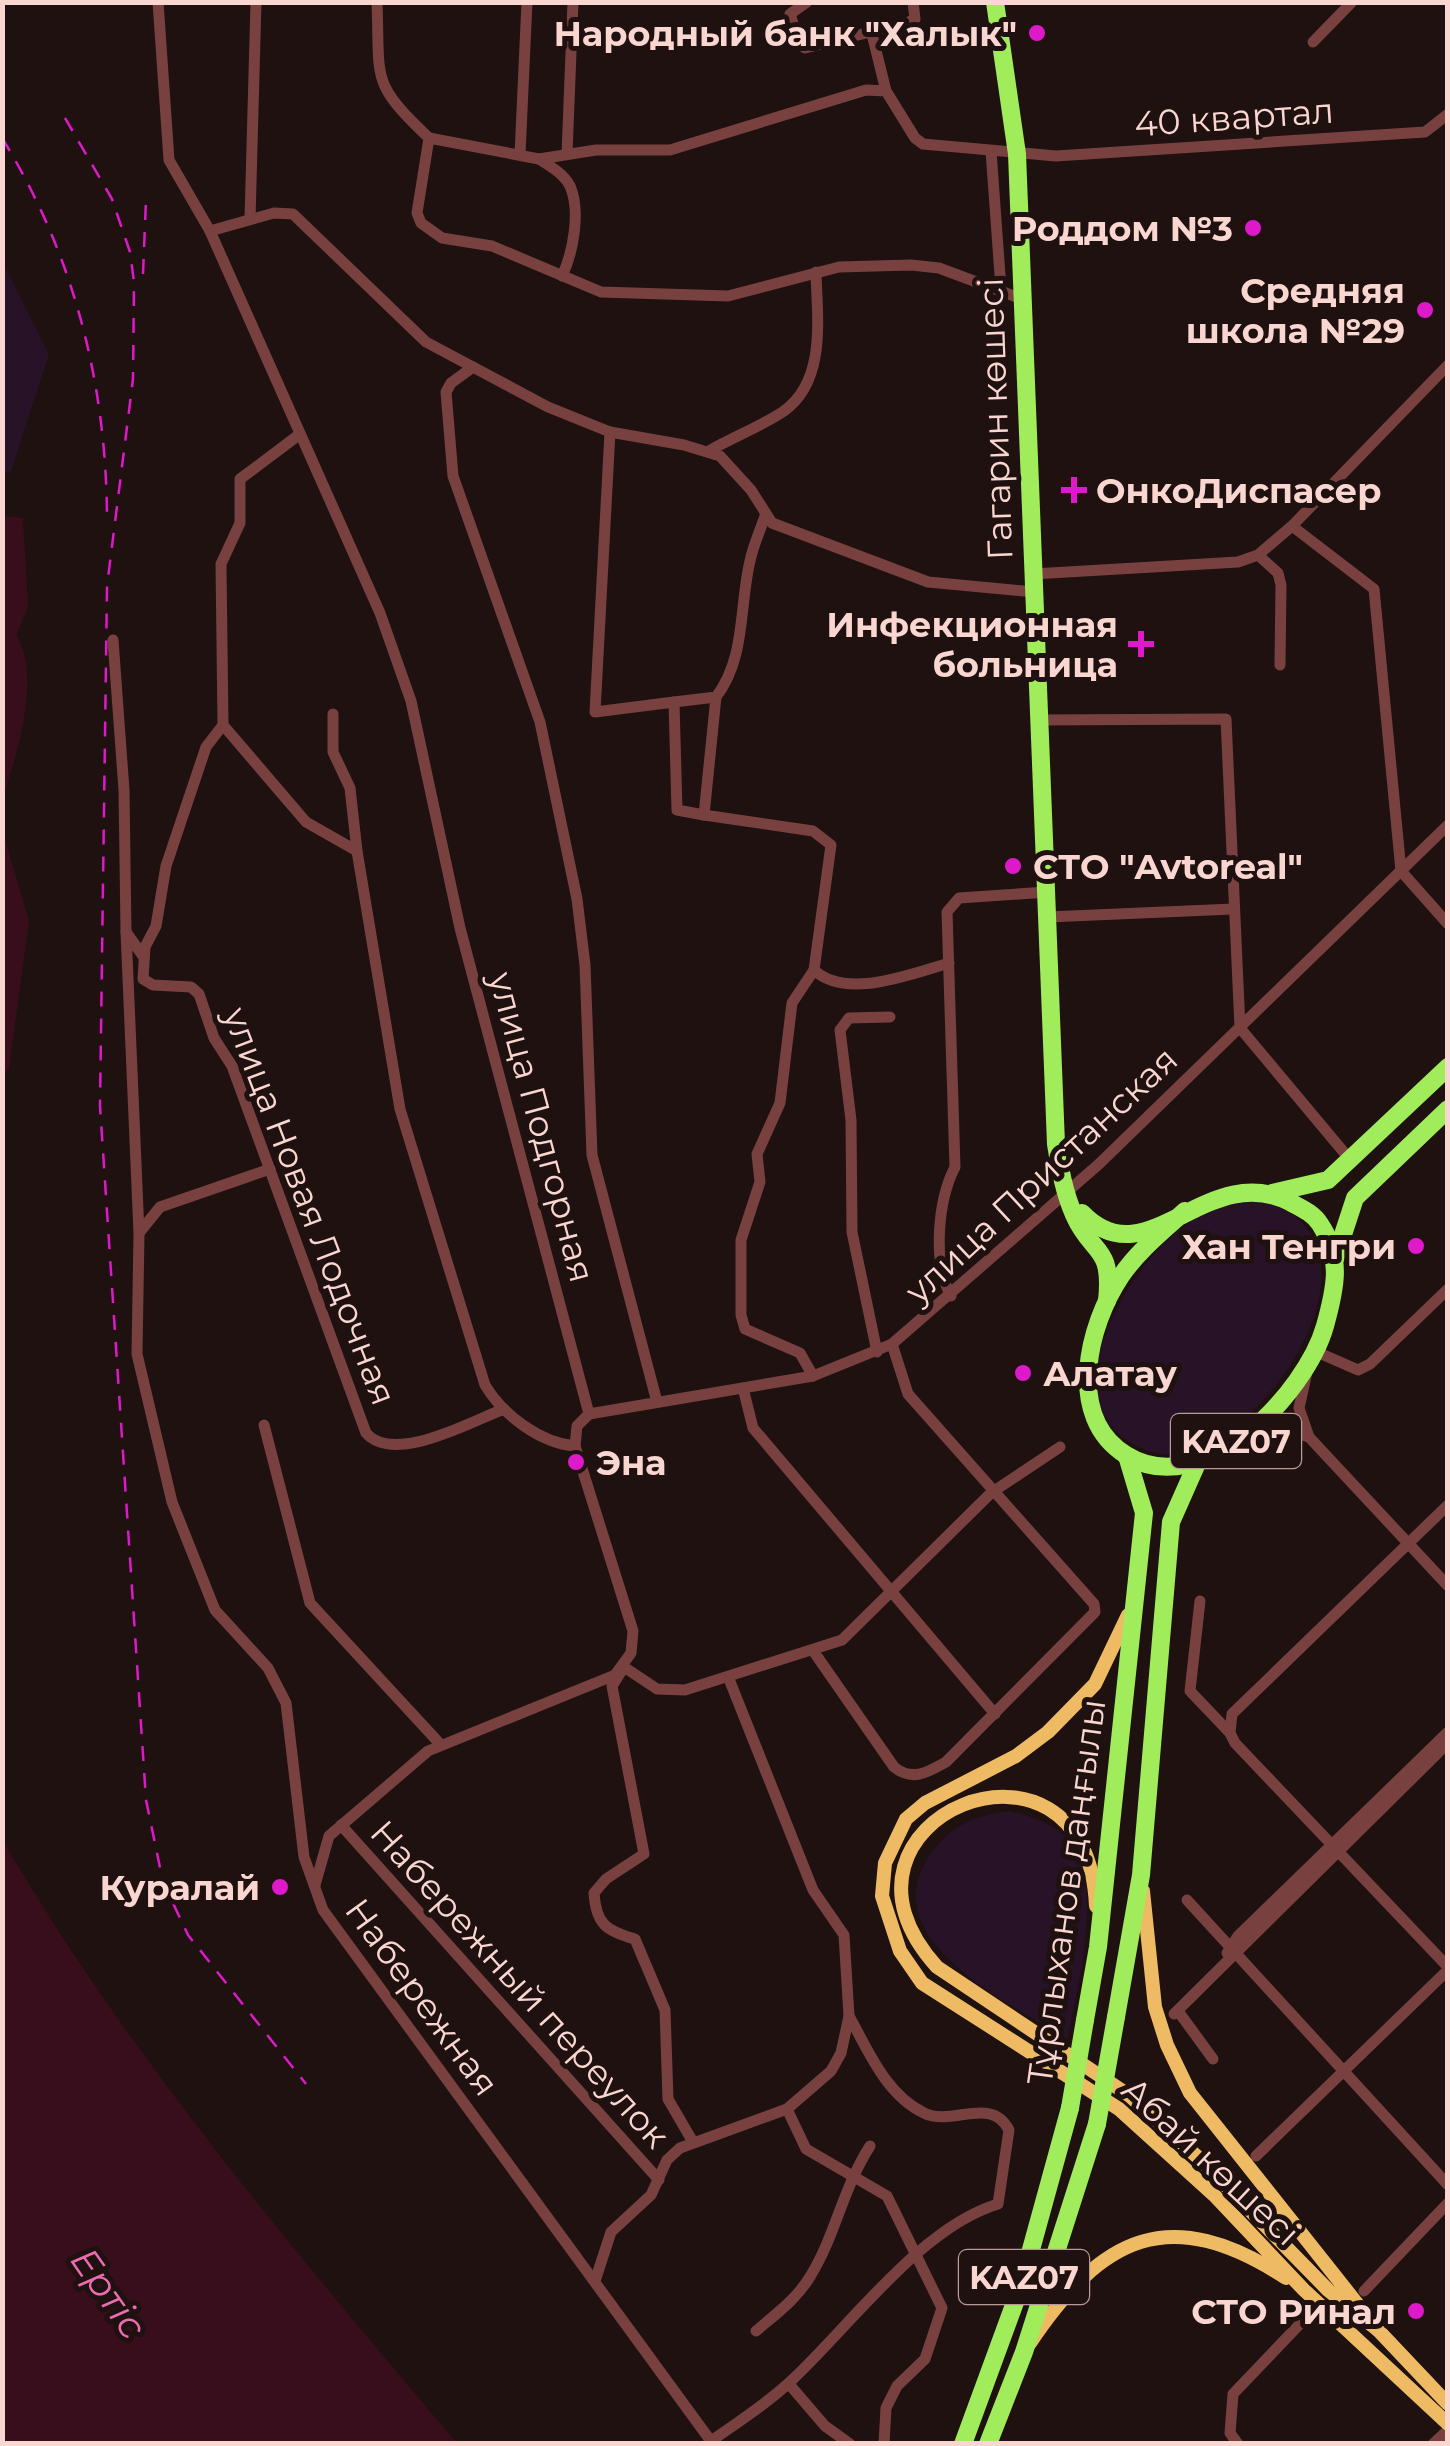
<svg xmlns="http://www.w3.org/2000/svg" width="1450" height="2446" font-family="Montserrat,sans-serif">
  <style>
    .green { fill: #271227 }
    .water { fill: #380e1d }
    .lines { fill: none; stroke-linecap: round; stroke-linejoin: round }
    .minor { stroke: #78413f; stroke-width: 11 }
    .major { stroke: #eebb64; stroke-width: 14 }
    .highway { stroke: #a0ec5a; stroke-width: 18 }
    .rail { stroke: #de19ca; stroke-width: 2.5; stroke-dasharray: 15 12; stroke-linecap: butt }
    .highway-bridge { stroke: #a0ec5a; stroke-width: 18 }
    .poi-dot { fill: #de19ca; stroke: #1e110f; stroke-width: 4 }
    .labels { text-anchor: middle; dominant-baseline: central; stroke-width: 10; stroke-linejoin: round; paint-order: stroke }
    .shield { fill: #1e110f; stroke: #b89b97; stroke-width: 2.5 }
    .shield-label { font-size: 32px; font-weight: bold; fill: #fad6d1 }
    .poi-label { font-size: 35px; font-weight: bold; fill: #fad6d1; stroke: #1e110f; text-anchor: end }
    .street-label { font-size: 35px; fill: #fad6d1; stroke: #1e110f }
    .water-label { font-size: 38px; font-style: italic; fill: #ee6bb1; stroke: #1e110f }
  </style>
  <rect width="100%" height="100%" fill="#1e110f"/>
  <g class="green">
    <path d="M2 261 49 354 11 471 3 473Z"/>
    <path d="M1255 1199C1416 1235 1246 1481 1152 1452 1041 1417 1120 1277 1179 1230 1202 1212 1227 1203 1255 1199Z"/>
    <path d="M1011 1811C1031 1817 1051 1822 1066 1837 1107 1882 1077 1984 1068 2039 1014 2005 874 1942 928 1858 949 1825 974 1816 1011 1811Z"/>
  </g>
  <g class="water">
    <path d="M3 516 23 518 28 607 16 635C42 675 17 754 3 797Z"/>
    <path d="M2 829 29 921 9 1068 3 1076Z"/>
    <path d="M3 1841C130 2058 295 2252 457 2443H3Z"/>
  </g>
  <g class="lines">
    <g class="minor">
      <path d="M158 2 169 160 210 231 380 613 411 701 460 928 589 1414"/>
      <path d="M377 2C380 81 370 82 429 138L417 213 421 223 442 238 492 246 601 292 728 296 839 267 911 265 939 268 1024 300"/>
      <path d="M807 2 790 14 799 43 805 48 907 23 915 19 913 2"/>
      <path d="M871 30 886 91"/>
      <path d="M1313 42 1352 2"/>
      <path d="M429 138 539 159 596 150H670L866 90 886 91 915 138 923 144 1056 156 1425 132 1448 114"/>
      <path d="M991 151 1001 289"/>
      <path d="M520 154 527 2"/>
      <path d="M567 154 573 2"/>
      <path d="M539 159C550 166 564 174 570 186 581 211 573 253 562 276"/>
      <path d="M250 219 256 2"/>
      <path d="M210 231 274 213 293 214 426 342 548 407 610 432 684 445 720 456 751 490 772 523 928 582 1034 592"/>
      <path d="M473 367 451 383 446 392 453 476 540 722 577 899 585 965 592 1155 657 1402"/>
      <path d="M610 432 595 712 674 702 677 810 704 815"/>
      <path d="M300 434 240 479V523L221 564 223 725 206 747 166 866 156 926 145 947 143 979 153 985 191 987 199 994 214 1038 232 1066 366 1433C394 1465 470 1422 504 1409"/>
      <path d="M709 451C733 437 762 426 784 411 827 380 817 317 816 272"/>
      <path d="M1292 526 1374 589 1401 871 1448 924"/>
      <path d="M1258 555 1278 573 1281 585 1280 665"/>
      <path d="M1033 574 1238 562 1258 555 1292 526 1448 365"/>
      <path d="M113 640 124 790 126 932"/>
      <path d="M716 697 704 815 813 831 831 845 814 970 792 1003 780 1103 757 1154 760 1182 741 1240V1315L745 1329 800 1353 813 1376"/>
      <path d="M674 702 716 697C746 658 739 607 750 561 753 546 760 531 765 516"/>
      <path d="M333 714V752L350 788 357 851"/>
      <path d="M1040 720 1226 719 1240 1028 1352 1162"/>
      <path d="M223 725 306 822 357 851 400 1109 485 1385C503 1415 540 1443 575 1446"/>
      <path d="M1048 917 1233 909"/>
      <path d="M814 970C846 1000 911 974 949 963"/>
      <path d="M270 1169 160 1207 139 1233 137 1354 172 1502 215 1610 268 1668 286 1703 304 1857 323 1910 713 2444"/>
      <path d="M139 1233 126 932 143 956"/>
      <path d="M951 1296C932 1262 938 1200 955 1167L947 912 959 898 1047 892"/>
      <path d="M877 1352 852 1232 851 1120 840 1030 849 1018 890 1017"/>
      <path d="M1317 1352 1358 1370 1370 1364 1448 1289"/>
      <path d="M1307 1372 1299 1408 1309 1437 1448 1586"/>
      <path d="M743 1388 753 1428 995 1714"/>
      <path d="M589 1414 813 1376 892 1344 1099 1164 1448 825"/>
      <path d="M264 1425 310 1603 441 1745"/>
      <path d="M1250 1436 1284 1429 1309 1437"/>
      <path d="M1448 1505 1232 1714 1230 1733 1235 1743 1448 1967"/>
      <path d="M1200 1601 1190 1691 1230 1733"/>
      <path d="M814 1652 894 1767C913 1782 928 1772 946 1762L1095 1612 1094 1604 908 1394 892 1344"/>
      <path d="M341 1825 659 2180"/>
      <path d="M315 1885 329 1836 428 1751 615 1675 631 1653 633 1631 575 1446 577 1426 589 1414"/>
      <path d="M1187 1900 1448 2185"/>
      <path d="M1227 1953 1238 1936 1448 1732"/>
      <path d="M1178 2011 1213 2059"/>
      <path d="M1174 2014 1448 1743"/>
      <path d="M787 2109 806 2149 887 2196 942 2308 925 2359 897 2386 886 2408 884 2444"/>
      <path d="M693 2142 668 2099 665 2010 635 1939C606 1931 596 1924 594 1893L606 1879 644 1854 612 1686 624 1667 657 1689 685 1690 842 1640 991 1493 1060 1447"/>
      <path d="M1256 2156 1448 1970"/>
      <path d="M595 2281 611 2232 651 2195 667 2160 680 2148 787 2109 831 2071 841 2053 849 2016 844 1935 813 1890 729 1679"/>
      <path d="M1364 2291 1448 2203"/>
      <path d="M756 2331C776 2314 798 2298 811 2275 836 2234 842 2190 870 2146"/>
      <path d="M789 2384 825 2426 850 2444"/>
      <path d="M711 2441C738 2422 768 2403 792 2380 850 2326 921 2227 998 2204L1009 2130C991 2095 952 2127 924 2113 886 2095 868 2050 849 2016"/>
      <path d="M1238 2444 1230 2433 1233 2394 1319 2304"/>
      <path d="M1433 2444 1448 2430"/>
    </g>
    <g class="major">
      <path d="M1128 1615 1095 1684 1048 1732 1016 1756 925 1803 906 1819 885 1863 882 1896 900 1951 922 1983 1119 2109 1214 2195 1304 2290 1448 2424"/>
      <path d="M1143 1891 1155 2007 1167 2045 1190 2093 1378 2330 1448 2404"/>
      <path d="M1096 1906C1087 1702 803 1820 937 1967L1130 2096 1203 2162 1328 2290 1378 2330"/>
      <path d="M1030 2343C1102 2236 1169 2202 1286 2278"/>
    </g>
    <g class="highway">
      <path d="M995 2 1017 154 1056 1144C1060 1169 1064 1192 1074 1215 1092 1256 1113 1244 1107 1301"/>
      <path d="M1272 1193 1328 1180 1448 1067"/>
      <path d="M1082 1213C1147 1281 1206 1159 1290 1202 1301 1208 1313 1213 1320 1224 1343 1258 1335 1290 1325 1326 1306 1393 1203 1503 1126 1455 1065 1417 1088 1325 1121 1276 1138 1251 1163 1231 1185 1211"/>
      <path d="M1335 1259 1355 1198 1448 1109"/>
      <path d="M1116 2017 1141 1875 1171 1522 1198 1461"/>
      <path d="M1085 2020 1098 1947 1144 1513 1127 1456"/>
      <path d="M963 2444 1021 2286 1070 2108"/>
      <path d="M988 2444 1024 2352 1097 2124"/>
    </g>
    <g class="rail">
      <path d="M65 118 112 199 130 252 134 282 133 379 107 586 100 1106 146 1800 163 1882 188 1935 306 2084"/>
      <path d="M2 138C73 253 106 381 107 516"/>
      <path d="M143 274 146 199"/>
    </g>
    <g class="highway-bridge">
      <path d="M1070 2108 1085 2020"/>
      <path d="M1097 2124 1116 2017"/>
    </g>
  </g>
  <g class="poi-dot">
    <circle cx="1037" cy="33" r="10"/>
    <circle cx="1253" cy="228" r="10"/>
    <circle cx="1425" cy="310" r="10"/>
    <path d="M1069 475h10v10h10v10h-10v10h-10v-10h-10v-10h10z"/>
    <path d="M1136 629h10v10h10v10h-10v10h-10v-10h-10v-10h10z"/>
    <circle cx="1013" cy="866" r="10"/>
    <circle cx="1416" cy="1246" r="10"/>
    <circle cx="1023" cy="1373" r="10"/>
    <circle cx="576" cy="1462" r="10"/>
    <circle cx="280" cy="1887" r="10"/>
    <circle cx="1416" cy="2311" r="10"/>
  </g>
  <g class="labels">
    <g class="shield">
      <rect x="1171" y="1414" width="130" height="54" rx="8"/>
      <rect x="959" y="2250" width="130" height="54" rx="8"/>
    </g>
    <g class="shield-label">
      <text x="1236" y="1441">KAZ07</text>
      <text x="1024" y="2277">KAZ07</text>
    </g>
    <g class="poi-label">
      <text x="1017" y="33">Народный банк "Халык"</text>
      <text x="1233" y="228">Роддом №3</text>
      <text x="1405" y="290">Средняя<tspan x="1405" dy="40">школа №29</tspan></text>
      <text x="1096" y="490" text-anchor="start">ОнкоДиспасер</text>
      <text x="1118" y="624">Инфекционная<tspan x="1118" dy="40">больница</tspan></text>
      <text x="1033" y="866" text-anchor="start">СТО "Avtoreal"</text>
      <text x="1396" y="1246">Хан Тенгри</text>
      <text x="1043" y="1373" text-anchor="start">Алатау</text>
      <text x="596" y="1462" text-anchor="start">Эна</text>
      <text x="260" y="1887">Куралай</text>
      <text x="1396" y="2311">СТО Ринал</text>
    </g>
    <g class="street-label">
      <text transform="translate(1234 117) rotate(-4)">40 квартал</text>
      <text transform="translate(995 419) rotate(-92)">Гагарин көшесі</text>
      <text transform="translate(542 1127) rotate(75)">улица Подгорная</text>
      <text transform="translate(1041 1175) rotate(-43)">улица Пристанская</text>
      <text transform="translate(310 1206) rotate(69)">улица Новая Лодочная</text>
      <text transform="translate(1066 1892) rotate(-82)">Тұрлыханов даңғылы</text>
      <text transform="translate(520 1984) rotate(48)">Набережный переулок</text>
      <text transform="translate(422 1997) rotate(54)">Набережная</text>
      <text transform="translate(1211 2161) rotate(43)">Абай көшесі</text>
    </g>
    <g class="water-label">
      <text transform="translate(109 2293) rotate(55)">Ертіс</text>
    </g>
  </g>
  <rect width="1450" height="2446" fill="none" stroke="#fad6d1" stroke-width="10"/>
</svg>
